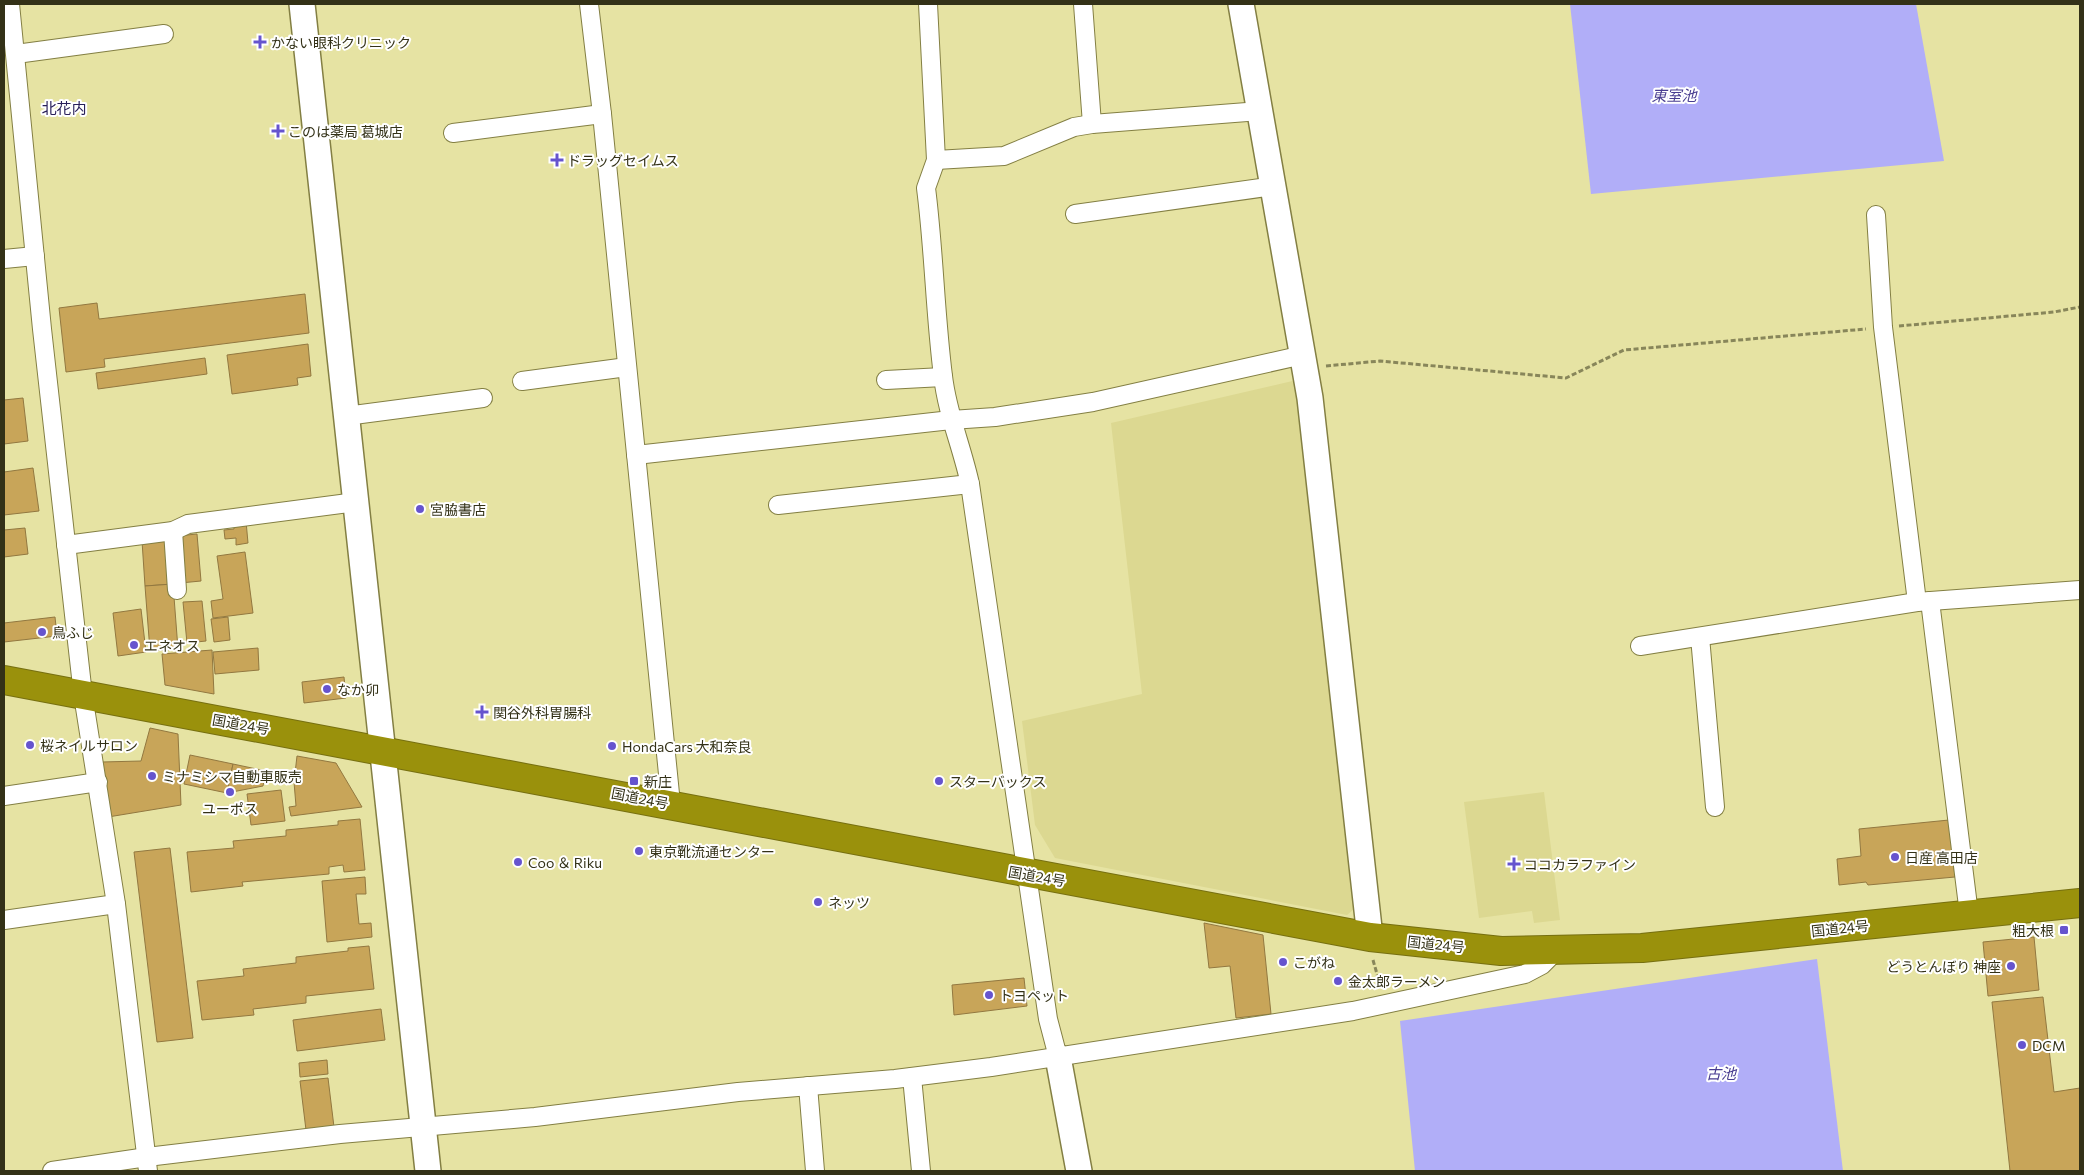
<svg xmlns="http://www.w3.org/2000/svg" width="2084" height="1175" font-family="Commissioner,'Noto Sans JP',sans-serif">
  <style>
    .built { fill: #dcd891 }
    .water { fill: #b1aef8 }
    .building { fill: #c8a559; stroke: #927840 }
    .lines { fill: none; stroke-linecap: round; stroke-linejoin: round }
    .street-casing { stroke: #837f43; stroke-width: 20 }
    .secondary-casing { stroke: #837f43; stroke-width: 28 }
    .highway-casing { stroke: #766f10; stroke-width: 30 }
    .path { stroke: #88865a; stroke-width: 3; stroke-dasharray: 5 2.5; stroke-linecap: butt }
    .street { stroke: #fff; stroke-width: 18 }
    .secondary { stroke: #fff; stroke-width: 25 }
    .highway { stroke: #9a910c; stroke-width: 28 }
    .poi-dot { fill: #6654ce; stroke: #fff; stroke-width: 2 }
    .labels { text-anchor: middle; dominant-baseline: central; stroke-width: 4; stroke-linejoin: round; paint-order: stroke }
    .poi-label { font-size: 14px; fill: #333117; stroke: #fff; text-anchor: start }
    .street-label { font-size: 14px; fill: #333117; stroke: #fff }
    .water-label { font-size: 15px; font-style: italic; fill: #483c90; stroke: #fff }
    .neighbourhood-label { font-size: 15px; fill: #29205a; stroke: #fff }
  </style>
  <rect width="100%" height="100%" fill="#e6e3a3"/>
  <g class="built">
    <path d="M1301 379 1360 904 1347 915 1055 858 1035 825 1022 721 1142 694 1111 423Z"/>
    <path d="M1544 792 1560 920 1534 923 1532 911 1479 918 1464 802Z"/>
  </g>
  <g class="water">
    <path d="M1570 4H1916L1944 161 1591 194Z"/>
    <path d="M1817 959 1843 1171H1415L1400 1021Z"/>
  </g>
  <g class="building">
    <path d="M305 294 309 333 104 359 105 367 66 372 59 308 97 303 99 319Z"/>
    <path d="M308 344 311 376 297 378 298 385 232 394 227 355Z"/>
    <path d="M205 358 207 374 98 389 96 373Z"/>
    <path d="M23 398 28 441 4 444V400Z"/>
    <path d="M33 468 39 511 4 515V472Z"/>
    <path d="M246 521 248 543 236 545V538L225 539 224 530 234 529V523Z"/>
    <path d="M25 528 28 554 4 557V530Z"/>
    <path d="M197 534 201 581 180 583 177 536Z"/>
    <path d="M170 539 173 584 145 586 142 541Z"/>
    <path d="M245 552 253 613 213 618 211 601 223 599 217 556Z"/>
    <path d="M173 584 178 649 150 651 145 586Z"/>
    <path d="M202 601 206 641 187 643 183 602Z"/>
    <path d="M141 609 146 652 118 656 113 613Z"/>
    <path d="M55 617 57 636 4 642V623Z"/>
    <path d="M228 617 230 640 214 642 211 619Z"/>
    <path d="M258 648 259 670 215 674 213 652Z"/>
    <path d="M212 650 214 694 165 685 162 654Z"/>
    <path d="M344 677 346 698 304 703 302 682Z"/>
    <path d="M150 728 178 734 181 805 108 817 102 762 141 761Z"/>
    <path d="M190 755 233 764 227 793 184 784Z"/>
    <path d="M297 756 336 763 362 807 291 816 289 807 296 806 294 782Z"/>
    <path d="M233 764 266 771 263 786 227 793Z"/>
    <path d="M281 790 285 821 251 825 247 794Z"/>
    <path d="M360 819 365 870 344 872 343 865 329 867V874L242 882 243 886 191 892 187 852 234 848 233 841 286 836V830L338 825V821Z"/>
    <path d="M1949 820 1955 877 1868 885 1866 882 1839 885 1837 859 1861 856 1859 829Z"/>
    <path d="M170 848 193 1038 157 1042 134 852Z"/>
    <path d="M365 877 366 894H356L359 924 371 923 372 937 327 942 322 881Z"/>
    <path d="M1204 923 1263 935 1271 1014 1236 1018 1230 966 1209 968Z"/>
    <path d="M2034 937 2039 990 1988 996 1983 942Z"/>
    <path d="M369 946 374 989 306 996V1003L253 1009 254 1015 202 1020 197 981 244 976 243 969 296 963V957L348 951V948Z"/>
    <path d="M1024 978 1027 1006 954 1015 952 985Z"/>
    <path d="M2043 997 2054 1092 2080 1088V1171H2010L1992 1002Z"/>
    <path d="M381 1009 385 1040 297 1051 293 1020Z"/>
    <path d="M327 1060 328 1074 300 1077 299 1063Z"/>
    <path d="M328 1078 334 1127 306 1130 300 1081Z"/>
  </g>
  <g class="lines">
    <g class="street-casing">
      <g id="street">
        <path d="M10 4 42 329 83 695 116 904 148 1171"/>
        <path d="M589 4 602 114 671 804"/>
        <path d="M928 4 936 160 926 188C934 250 935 313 943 376 947 413 962 447 970 484L1048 1019 1058 1057"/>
        <path d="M1083 4 1092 124"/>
        <path d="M16 54 164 34"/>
        <path d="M453 133 602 114"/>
        <path d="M936 160 1004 156 1074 127 1092 124 1260 111"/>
        <path d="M1075 214 1274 186"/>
        <path d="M1876 215 1883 327 1917 602"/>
        <path d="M4 259 35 256"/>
        <path d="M886 380 943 377"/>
        <path d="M522 381 627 367"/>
        <path d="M346 416 483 398"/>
        <path d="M636 455 951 420 995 417 1093 402 1303 355"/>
        <path d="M778 505 970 484"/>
        <path d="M173 531 177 590"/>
        <path d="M66 545 173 531 188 524 356 502"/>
        <path d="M1930 601 1969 914"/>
        <path d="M1700 637 1715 807"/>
        <path d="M1640 646 1917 602 2080 590"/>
        <path d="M4 796 98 782"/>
        <path d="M4 920 116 904"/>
        <path d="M912 1077 921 1171"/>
        <path d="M808 1086 815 1171"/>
        <path d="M52 1171 147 1157 340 1134 535 1117 738 1092 895 1079 991 1067 1353 1011 1525 974 1542 965 1556 951"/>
      </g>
    </g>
    <g class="secondary-casing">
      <g id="secondary">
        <path d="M302 4 428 1171"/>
        <path d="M1241 4 1310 398 1370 937"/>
        <path d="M1058 1057 1079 1171"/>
      </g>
    </g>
    <g class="highway-casing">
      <path id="highway" d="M4 680 1370 937 1501 951 1642 948 2080 903"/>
    </g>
    <g class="path">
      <path d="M1899 326 2054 312 2080 307"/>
      <path d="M1326 366 1380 361 1566 378 1624 350 1866 329"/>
      <path d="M1373 960 1381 988"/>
    </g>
    <use href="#street" class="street"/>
    <use href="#secondary" class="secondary"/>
    <use href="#highway" class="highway"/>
  </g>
  <g class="poi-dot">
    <path d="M257.5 34.5h5v5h5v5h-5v5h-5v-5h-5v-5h5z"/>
    <path d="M275.5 123.5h5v5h5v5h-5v5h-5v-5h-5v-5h5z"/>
    <path d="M554.5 152.5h5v5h5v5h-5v5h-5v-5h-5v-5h5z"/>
    <circle cx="420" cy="509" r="5"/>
    <circle cx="42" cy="632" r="5"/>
    <circle cx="134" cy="645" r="5"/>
    <circle cx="327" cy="689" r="5"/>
    <path d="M479.5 704.5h5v5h5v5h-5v5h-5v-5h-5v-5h5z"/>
    <circle cx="30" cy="745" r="5"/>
    <circle cx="612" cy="746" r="5"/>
    <circle cx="152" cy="776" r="5"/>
    <rect x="629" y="776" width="10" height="10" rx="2.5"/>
    <circle cx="939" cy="781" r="5"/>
    <circle cx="230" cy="792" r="5"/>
    <circle cx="639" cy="851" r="5"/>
    <circle cx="1895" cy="857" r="5"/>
    <circle cx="518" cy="862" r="5"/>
    <path d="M1511.5 856.5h5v5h5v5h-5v5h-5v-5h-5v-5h5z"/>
    <circle cx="818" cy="902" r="5"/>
    <rect x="2059" y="925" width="10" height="10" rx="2.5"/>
    <circle cx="1283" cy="962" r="5"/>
    <circle cx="2011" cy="966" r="5"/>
    <circle cx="1338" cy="981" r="5"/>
    <circle cx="989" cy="995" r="5"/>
    <circle cx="2022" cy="1045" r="5"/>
  </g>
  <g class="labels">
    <g class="poi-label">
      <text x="271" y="42">かない眼科クリニック</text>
      <text x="288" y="131">このは薬局 葛城店</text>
      <text x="567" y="160">ドラッグセイムス</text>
      <text x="430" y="509">宮脇書店</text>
      <text x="52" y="632">鳥ふじ</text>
      <text x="144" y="645">エネオス</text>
      <text x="337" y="689">なか卯</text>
      <text x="493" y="712">関谷外科胃腸科</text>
      <text x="40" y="745">桜ネイルサロン</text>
      <text x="622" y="746">HondaCars 大和奈良</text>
      <text x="162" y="776">ミナミシマ自動車販売</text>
      <text x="644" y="781">新庄</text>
      <text x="949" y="781">スターバックス</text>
      <text x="230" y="808" text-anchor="middle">ユーポス</text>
      <text x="649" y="851">東京靴流通センター</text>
      <text x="1905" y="857">日産 高田店</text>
      <text x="528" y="862">Coo ＆ Riku</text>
      <text x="1524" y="864">ココカラファイン</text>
      <text x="828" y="902">ネッツ</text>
      <text x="2054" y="930" text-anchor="end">粗大根</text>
      <text x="1293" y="962">こがね</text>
      <text x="2001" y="966" text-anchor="end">どうとんぼり 神座</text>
      <text x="1348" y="981">金太郎ラーメン</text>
      <text x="999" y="995">トヨペット</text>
      <text x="2032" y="1045">DCM</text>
    </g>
    <g class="street-label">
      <text transform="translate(241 724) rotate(10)">国道24号</text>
      <text transform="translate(640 798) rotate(11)">国道24号</text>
      <text transform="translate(1037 876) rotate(10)">国道24号</text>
      <text transform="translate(1840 928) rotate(-6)">国道24号</text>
      <text transform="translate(1436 944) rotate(6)">国道24号</text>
    </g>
    <g class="water-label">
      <text x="1674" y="95">東室池</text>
      <text x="1721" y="1073">古池</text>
    </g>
    <g class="neighbourhood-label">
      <text x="64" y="108">北花内</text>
    </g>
  </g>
  <rect width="2084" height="1175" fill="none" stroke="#333117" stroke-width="10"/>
</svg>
